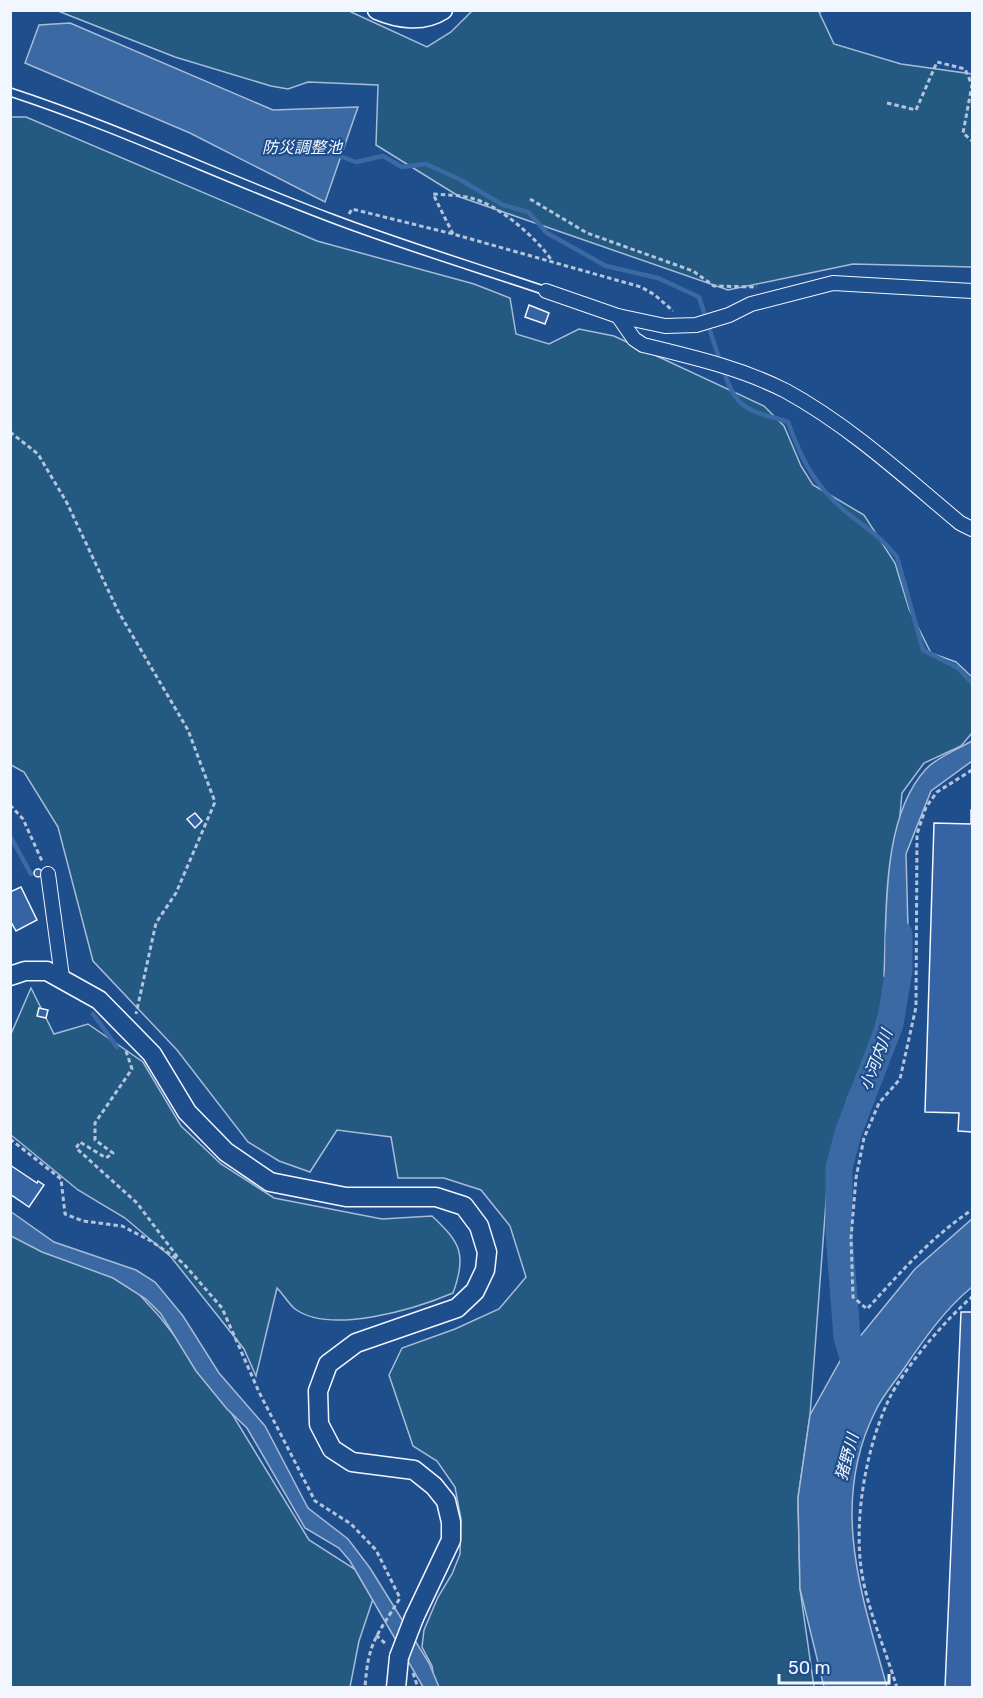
<svg xmlns="http://www.w3.org/2000/svg" width="983" height="1698" font-family="Rubik,'Noto Sans JP',sans-serif">
  <style>
    .green { fill: #245a82; stroke: #a8bbd7; stroke-width: 1.5 }
    .water { fill: #3b69a3; stroke: #a8bbd7; stroke-width: 1.5 }
    .lines { fill: none; stroke-linecap: round; stroke-linejoin: round }
    .stream { stroke: #3b69a3; stroke-width: 4.5 }
    .river { stroke: #3b69a3; stroke-width: 27 }
    .building { fill: #3563a3; stroke: #f2f6ff; stroke-width: 1.5 }
    .lane-casing { stroke: #f2f6ff; stroke-width: 10 }
    .street-casing { stroke: #f2f6ff; stroke-width: 16 }
    .secondary-casing { stroke: #f2f6ff; stroke-width: 21 }
    .path { stroke: #b3c4dc; stroke-width: 3; stroke-dasharray: 4.5 3; stroke-linecap: butt }
    .lane { stroke: #1f4e8c; stroke-width: 7 }
    .street { stroke: #1f4e8c; stroke-width: 14 }
    .secondary { stroke: #1f4e8c; stroke-width: 18 }
    .secondary-bridge-casing { stroke: #f2f6ff; stroke-width: 21; stroke-linecap: butt }
    .secondary-bridge { stroke: #1f4e8c; stroke-width: 18 }
    .labels { text-anchor: middle; dominant-baseline: central; stroke-width: 4.5; stroke-linejoin: round; paint-order: stroke }
    .water-label { font-size: 16px; font-style: italic; fill: #f2f6ff; stroke: #1f4e8c }
  </style>
  <rect width="100%" height="100%" fill="#1f4e8c"/>
  <g class="green">
    <path d="M58 11H349L427 47 451 32 472 11H825L819 12 834 44 901 64 972 74V267L853 264 728 290 460 197 376 145 378 85 308 82 288 89 271 86 175 57Z"/>
    <path d="M10 117H26L317 241 474 284 510 298 516 334 549 344 579 329 614 336 764 406 784 426 801 466 813 485 864 515 895 563 909 609 931 653 956 662 972 677V733L961 746 924 763 902 793 894 881 891 972 868 1054 847 1100 829 1162 810 1415 798 1498 800 1589 814 1687H435L432 1666 422 1647 424 1630 438 1597 452 1574 460 1554 461 1519 455 1487 437 1461 413 1446 389 1375 402 1348 455 1329 499 1309 526 1277 510 1226 481 1190 444 1178H398L391 1137 337 1130 310 1172 279 1161 248 1142 177 1050 93 961 58 827 24 772 11 765Z"/>
    <path d="M31 988 54 1034 88 1024 143 1062 181 1126 221 1164 274 1198 382 1219 432 1216C461 1243 467 1255 453 1293 415 1309 331 1335 295 1309 288 1303 283 1294 277 1288L256 1376 244 1349 171 1257 125 1218 78 1190 11 1135V1034Z"/>
    <path d="M11 1232 115 1268 159 1316 218 1391 309 1540 378 1584 359 1641 350 1687 11 1688Z"/>
  </g>
  <g class="water">
    <path d="M70 23 273 110 358 107 325 202 190 133 25 63 39 25Z"/>
    <path d="M972 741V761L931 791 906 854 909 966 884 976C887 914 881 818 926 769 937 757 958 749 972 741Z"/>
    <path d="M10 1211 54 1242 136 1270 155 1282 183 1316 219 1373 265 1426 308 1508 348 1539 370 1568 429 1663 439 1687H423L350 1561 339 1548 305 1528 247 1428 227 1409 196 1371 161 1314 146 1299 113 1278 42 1252 11 1236Z"/>
    <path d="M972 1219V1287C946 1308 924 1339 905 1367 895 1382 882 1396 875 1412 829 1504 862 1596 887 1687H824L800 1589 798 1498 810 1415 840 1361 915 1269Z"/>
  </g>
  <g class="lines">
    <g class="stream">
      <path d="M337 155 356 162 383 156 402 167 426 164 459 179 503 205 528 212 547 233 606 266 658 278 699 297 720 361"/>
      <path d="M723 369C737 412 747 409 788 422 799 453 811 479 835 502 854 521 880 534 897 557L923 650 958 668 972 683"/>
      <path d="M10 836 31 874"/>
      <path d="M93 1014 117 1047"/>
    </g>
    <path class="river" d="M861 1385 847 1337 839 1234V1168L848 1133 890 1024 899 970V934"/>
  </g>
  <g class="building">
    <path d="M529 305 549 313 545 324 525 317Z"/>
    <path d="M971 810H972V1132L958 1131 959 1113 925 1112 934 823 971 824Z"/>
    <path d="M195 813 202 821 195 828 187 819Z"/>
    <circle cx="38" cy="873" r="4"/>
    <path d="M21 887 37 920 16 931 10 920V892Z"/>
    <path d="M39 1008 48 1010 46 1018 37 1016Z"/>
    <path d="M10 1165 37 1183 38 1181 44 1185 29 1207 10 1194Z"/>
    <path d="M961 1312H972V1688H945Z"/>
  </g>
  <g class="lines">
    <g class="lane-casing">
      <path id="lane" d="M10 92C120 128 224 178 331 218 402 245 475 267 546 291"/>
    </g>
    <g class="street-casing">
      <g id="street">
        <path d="M546 291 618 316 665 326 696 325 729 315 751 304 833 283 972 291"/>
        <path d="M618 316 634 339 643 345C692 357 741 368 786 391 850 426 905 477 960 523L972 529"/>
        <path d="M48 874 62 977"/>
      </g>
    </g>
    <g class="secondary-casing">
      <g id="secondary">
        <path d="M377 10C398 19 423 23 443 10"/>
        <path d="M10 976 25 971H47L99 1000 152 1054 187 1112 226 1152 270 1182 346 1197H436L464 1206 479 1226 487 1252 485 1270 475 1291 457 1308 356 1343 328 1364 318 1391 319 1424 332 1449 352 1462 414 1470 434 1486 446 1501 451 1522V1540L414 1618"/>
        <path d="M396 1688 399 1657"/>
      </g>
    </g>
    <g class="path">
      <path d="M887 103 916 110 937 62 965 69 972 85 963 133 972 141"/>
      <path d="M530 199 587 233 693 271 714 286 757 287"/>
      <path d="M349 214 352 209 453 234 641 287 655 295 673 311"/>
      <path d="M453 234 433 194C446 195 459 195 471 198 499 205 537 238 552 261"/>
      <path d="M10 432 38 454 67 503 118 611 188 730 215 802 176 893 156 923 136 1014"/>
      <path d="M972 770 937 792 926 807 917 834 916 1007 900 1079 879 1103 864 1138 856 1178 851 1238 853 1297 867 1309C899 1274 932 1236 972 1210"/>
      <path d="M10 805 23 819 42 861"/>
      <path d="M126 1051 132 1069 95 1123V1140L113 1153 106 1158 80 1142 76 1148 137 1203 179 1259"/>
      <path d="M10 1139 61 1179 65 1214 83 1221 122 1226 151 1241 183 1263 222 1308 259 1392 315 1501 351 1524 376 1550 400 1598C377 1636 368 1641 365 1688"/>
      <path d="M376 1635 386 1644"/>
      <path d="M413 1673 418 1688"/>
      <path d="M897 1688C886 1651 868 1611 862 1574 853 1520 866 1448 889 1399 904 1368 946 1319 972 1297"/>
    </g>
    <use href="#lane" class="lane"/>
    <use href="#street" class="street"/>
    <use href="#secondary" class="secondary"/>
    <g class="secondary-bridge-casing">
      <path id="secondary-bridge" d="M399 1657 414 1618"/>
    </g>
    <use href="#secondary-bridge" class="secondary-bridge"/>
  </g>
  <g class="labels">
    <g class="water-label">
      <text x="302" y="147">防災調整池</text>
      <text transform="translate(876 1060) rotate(-69)">小河内川</text>
      <text transform="translate(847 1457) rotate(-75)">猪野川</text>
    </g>
  </g>
  <rect width="983" height="1698" fill="none" stroke="#f2f6ff" stroke-width="24"/>
  <path d="M779 1674v9h110v-9" fill="none" stroke="#f2f6ff" stroke-width="3"/>
  <text x="788" y="1674" font-size="18" fill="#f2f6ff" stroke="#1f4e8c" stroke-width="4.5" paint-order="stroke">50 m</text>
</svg>
